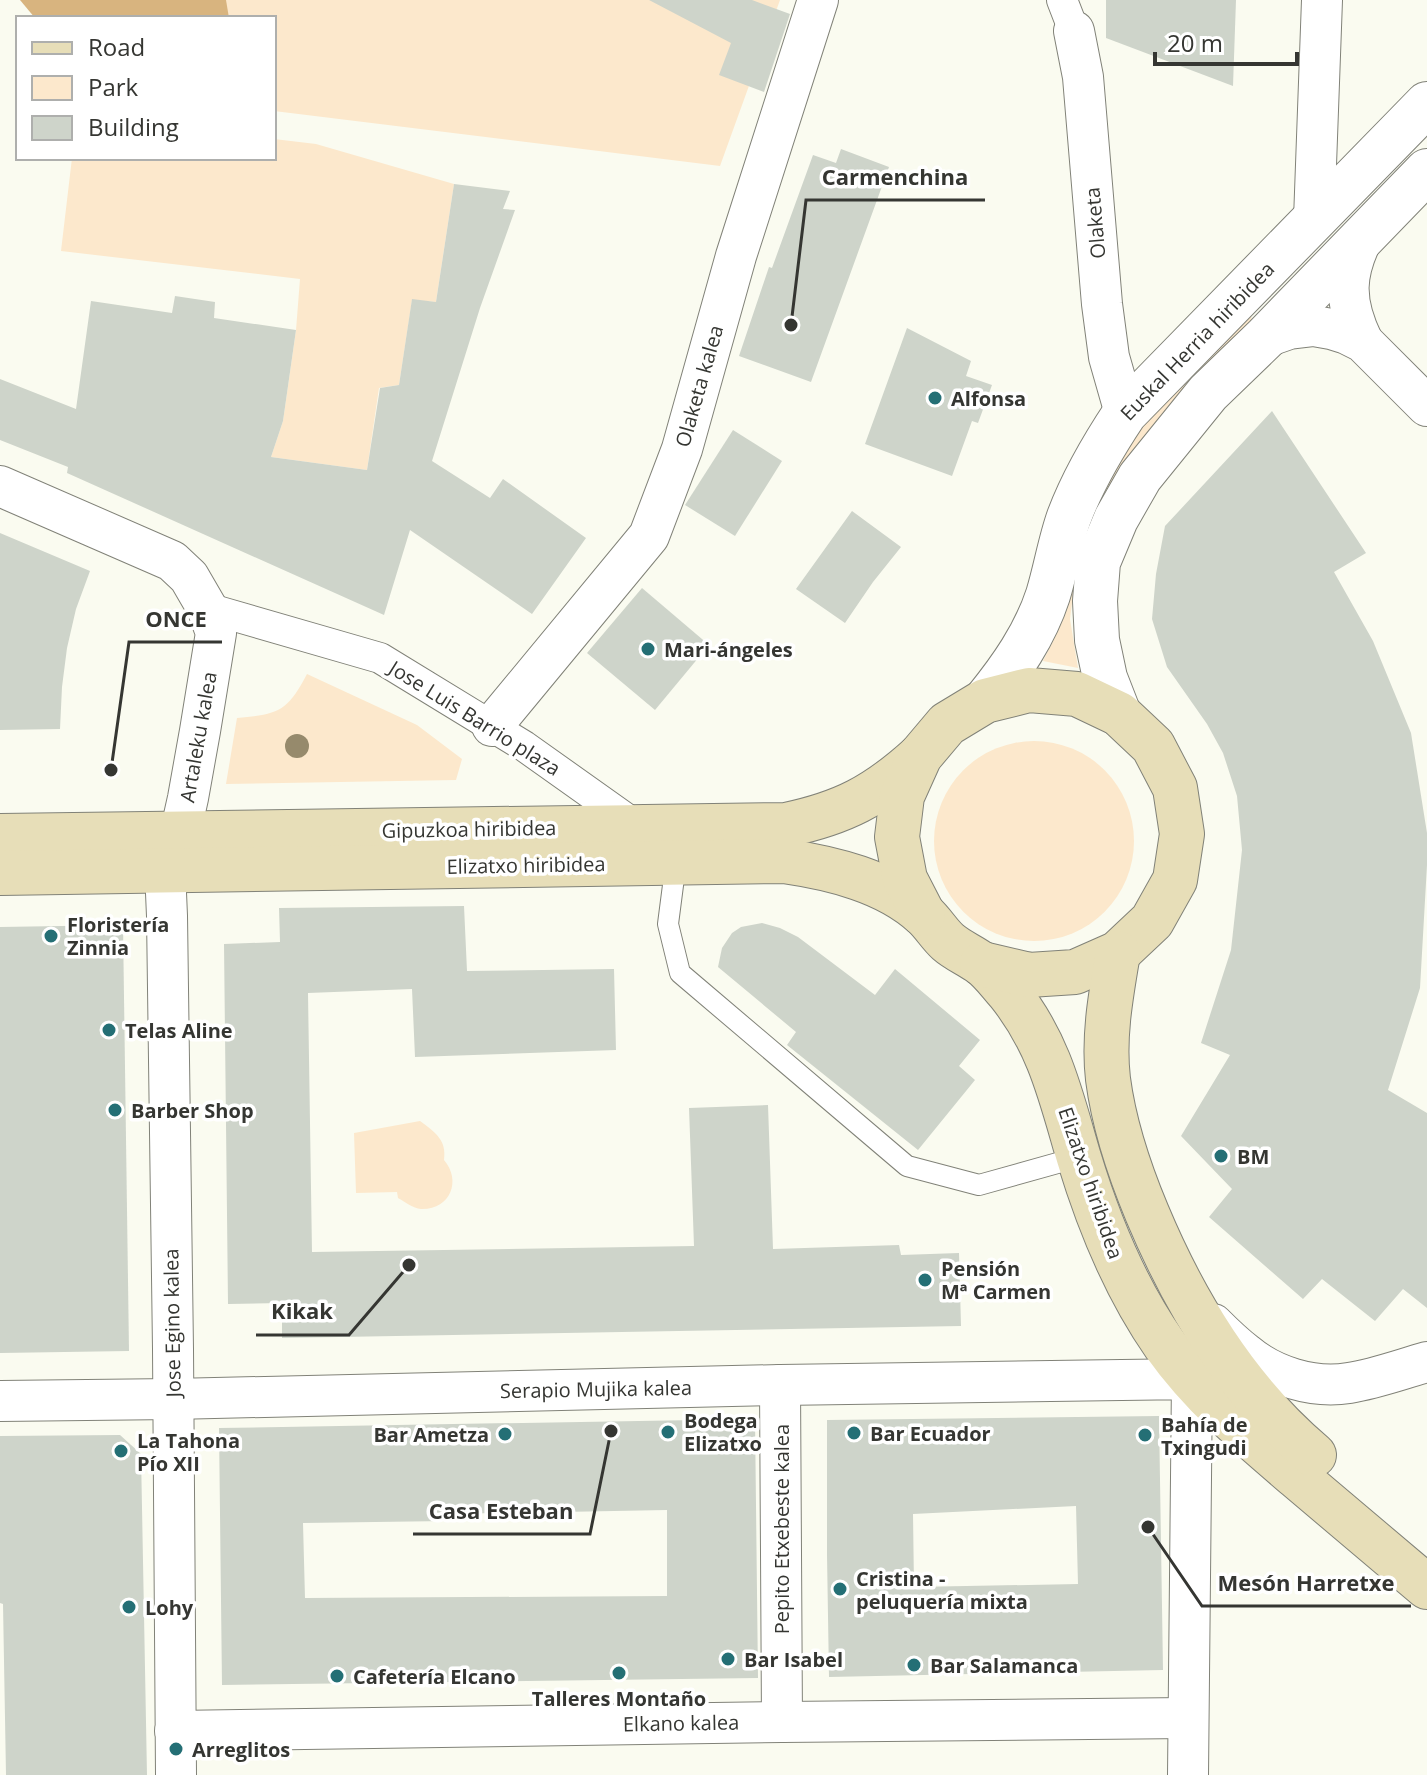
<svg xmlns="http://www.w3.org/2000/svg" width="1427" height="1775" font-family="'Open Sans',sans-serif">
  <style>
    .green { fill: #fce8cc }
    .forest { fill: #d8b47f }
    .building { fill: #ced4ca; fill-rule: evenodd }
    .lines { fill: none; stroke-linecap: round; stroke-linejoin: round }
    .service-casing { stroke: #818278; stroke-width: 22 }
    .pedestrian-casing { stroke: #818278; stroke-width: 32 }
    .minor-casing { stroke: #818278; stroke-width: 42 }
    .tertiary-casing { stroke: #818278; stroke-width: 46 }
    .secondary-casing { stroke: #818278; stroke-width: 46 }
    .service { stroke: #fff; stroke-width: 20 }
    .pedestrian { stroke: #fff; stroke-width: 30 }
    .minor { stroke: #fff; stroke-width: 40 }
    .tertiary { stroke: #fff; stroke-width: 44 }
    .secondary { stroke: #e7deb8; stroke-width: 44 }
    .tree { fill: #968a6c }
    .poi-dot { fill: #246f75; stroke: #fff; stroke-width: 3 }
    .labels { text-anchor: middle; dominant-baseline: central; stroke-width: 7; stroke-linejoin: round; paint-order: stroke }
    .street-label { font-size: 20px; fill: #353632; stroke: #fff }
    .poi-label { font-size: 20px; font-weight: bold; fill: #353632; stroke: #fff; text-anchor: start }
    .leader { fill: none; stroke: #353632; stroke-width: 3 }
    .callout-dot { fill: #353632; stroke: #fff; stroke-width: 3 }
    .callout-label { font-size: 22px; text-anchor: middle; font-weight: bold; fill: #353632; stroke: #fff; stroke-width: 7; stroke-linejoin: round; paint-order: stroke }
  </style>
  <rect width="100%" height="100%" fill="#fafbf0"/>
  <g class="green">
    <path d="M126 0H780L720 166 274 111V18H149Z"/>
    <path d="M274 139 316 144 454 184 436 302 412 300 399 385 379 388 367 470 271 457 283 421 296 330 300 279 61 251 72 158H274Z"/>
    <path d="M1250 301 1252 325 1088 533 1087 520 1125 451 1158 405Z"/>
    <path d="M1073 582 1074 587 1070 619 1078 668 1043 661 1053 641Z"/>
    <path d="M307 674 417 725 462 759 456 780 226 784 237 718C279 714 287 712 307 674Z"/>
    <circle cx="1034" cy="841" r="100"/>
    <path d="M420 1121C435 1132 447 1140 444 1160 462 1181 450 1210 421 1209 413 1208 405 1202 398 1198L397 1192 356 1193 354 1133Z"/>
  </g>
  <path class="forest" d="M20 0H226L229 18H35Z"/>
  <g class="building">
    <path d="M649 0H752L790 14 764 92 719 75 731 43Z"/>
    <path d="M1106 0H1236L1233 86 1106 38Z"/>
    <path d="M841 149 889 167 811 382 739 356 769 267 772 268 813 155 836 163Z"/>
    <path d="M454 184 510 191 503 209 515 210 480 308 432 461 490 498 503 479 586 538 532 614 410 530 384 615 67 473 68 467 0 440V379L76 409 91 301 172 313 175 296 215 302 214 318 296 330 283 421 271 457 367 470 380 388 399 385 412 299 436 302Z"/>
    <path d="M907 328 971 361 966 376 992 385 978 423 972 421 952 476 865 444Z"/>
    <path d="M1272 411 1366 553 1334 572 1373 641 1411 733 1427 833V865L1420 988 1388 1090 1427 1113V1308L1403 1289 1375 1321 1322 1279 1303 1299 1209 1217 1232 1189 1181 1136 1230 1055 1201 1043 1231 950 1242 850 1237 796 1223 753 1207 724 1167 667 1152 619 1156 574 1165 526Z"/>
    <path d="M733 430 782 461 735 536 685 505Z"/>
    <path d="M852 511 901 547 873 582 845 623 796 589Z"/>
    <path d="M0 533 90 571 76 609 67 648 62 687 60 729 0 730Z"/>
    <path d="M642 588 709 645 655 710 587 653Z"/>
    <path d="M464 906 467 971 614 969 616 1050 415 1057 412 989 308 993 312 1252 694 1246 689 1108 768 1105 773 1249 899 1245 901 1255 959 1253 961 1326 282 1338V1303L228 1304 224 944 280 942 279 908Z"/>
    <path d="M762 923 780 928 798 937 875 995 895 969 980 1040 959 1066 975 1080 918 1150 787 1045 796 1032 718 967 722 948 732 933 741 927Z"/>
    <path d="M123 925 129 1351 0 1353V927Z"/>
    <path d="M1159 1416 1163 1670 829 1677 827 1555V1420ZM1076 1506 1078 1584 914 1587 913 1514Z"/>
    <path d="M755 1419 758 1678 222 1685 219 1428ZM667 1510V1596L305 1598 303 1523 447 1521V1514Z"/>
    <path d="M120 1435 141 1454 147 1775H6L3 1604 0 1603V1436Z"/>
  </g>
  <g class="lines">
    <g class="service-casing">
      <path id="service" d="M676 862 668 924 680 973 907 1166 979 1185 1079 1157"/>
    </g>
    <g class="pedestrian-casing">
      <g id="pedestrian">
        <path d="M1062 0 1074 31"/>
        <path d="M207 608 380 658 524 746 638 827"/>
      </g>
    </g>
    <g class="minor-casing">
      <g id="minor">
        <path d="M1074 31 1083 77 1102 304 1109 357 1125 413"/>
        <path d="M1314 220 1322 0"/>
        <path d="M1266 337 1289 329 1314 326 1331 329 1347 334 1363 342 1427 406"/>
        <path d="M1363 342C1343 301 1344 273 1365 233"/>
        <path d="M0 486 172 561 189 577 207 608 216 633 200 731 188 798 180 834 165 870 167 916 173 1349 176 1775"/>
        <path d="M492 726 649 536 682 449 736 256 818 0"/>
        <path d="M1213 1324C1223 1334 1233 1344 1245 1353 1272 1376 1313 1389 1349 1383 1375 1379 1402 1369 1427 1362"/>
        <path d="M780 1385 782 1722"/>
        <path d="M0 1401 173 1399 780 1385 1192 1379 1188 1775"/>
        <path d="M175 1731 782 1722 1187 1718"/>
      </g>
    </g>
    <g class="tertiary-casing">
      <g id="tertiary">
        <path d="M985 701C1011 669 1035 635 1048 595 1056 569 1060 542 1069 517 1083 480 1103 446 1125 413L1427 104"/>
        <path d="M1119 714 1105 678 1097 640 1095 601 1098 562 1116 519 1140 477 1208 393 1266 337 1427 171"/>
      </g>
    </g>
    <g class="secondary-casing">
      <g id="secondary">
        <path d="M0 836 786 825C843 813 876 796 920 756"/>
        <path d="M0 873 784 861C832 868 887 881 924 915 933 923 939 934 948 942 957 950 969 955 979 962 990 969 999 982 1008 992 1050 1044 1061 1097 1079 1158 1099 1224 1125 1288 1165 1345 1201 1396 1250 1437 1297 1477 1341 1514 1384 1551 1427 1587"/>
        <path d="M923 914 905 879 897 837 902 796 920 756 947 724 985 701 1029 690 1077 694 1119 714 1153 746 1175 788 1182 834 1175 880 1152 921 1118 953 1075 972 1029 975 982 964"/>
        <path d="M1118 953C1111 994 1103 1037 1108 1079 1114 1125 1129 1170 1147 1213 1185 1304 1238 1391 1314 1455"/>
      </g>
    </g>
    <use href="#service" class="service"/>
    <use href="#pedestrian" class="pedestrian"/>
    <use href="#minor" class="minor"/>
    <use href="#tertiary" class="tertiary"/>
    <use href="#secondary" class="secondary"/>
  </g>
  <circle class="tree" cx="297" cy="746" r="12"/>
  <g class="poi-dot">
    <circle cx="935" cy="398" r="8"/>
    <circle cx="648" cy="649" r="8"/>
    <circle cx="51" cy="936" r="8"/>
    <circle cx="109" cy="1030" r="8"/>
    <circle cx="115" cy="1110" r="8"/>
    <circle cx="1221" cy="1156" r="8"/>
    <circle cx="925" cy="1280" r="8"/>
    <circle cx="668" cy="1432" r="8"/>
    <circle cx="854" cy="1433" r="8"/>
    <circle cx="505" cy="1434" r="8"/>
    <circle cx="1145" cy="1435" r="8"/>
    <circle cx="121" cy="1451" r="8"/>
    <circle cx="840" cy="1589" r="8"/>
    <circle cx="129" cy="1607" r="8"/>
    <circle cx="728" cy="1659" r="8"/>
    <circle cx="914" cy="1665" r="8"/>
    <circle cx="619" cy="1673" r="8"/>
    <circle cx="337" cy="1676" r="8"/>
    <circle cx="176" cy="1749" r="8"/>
  </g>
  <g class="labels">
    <g class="street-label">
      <text transform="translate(1095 223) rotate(-95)">Olaketa</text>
      <text transform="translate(1197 341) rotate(-46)">Euskal Herria hiribidea</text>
      <text transform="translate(699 386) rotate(-74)">Olaketa kalea</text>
      <text transform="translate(475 718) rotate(32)">Jose Luis Barrio plaza</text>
      <text transform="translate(198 737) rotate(-80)">Artaleku kalea</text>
      <text transform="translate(469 829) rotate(-1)">Gipuzkoa hiribidea</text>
      <text transform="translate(526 865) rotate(-1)">Elizatxo hiribidea</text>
      <text transform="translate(1091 1183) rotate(71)">Elizatxo hiribidea</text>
      <text transform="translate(172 1323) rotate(-91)">Jose Egino kalea</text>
      <text transform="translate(596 1389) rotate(-1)">Serapio Mujika kalea</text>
      <text transform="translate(781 1529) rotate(-90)">Pepito Etxebeste kalea</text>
      <text transform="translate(681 1723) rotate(-1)">Elkano kalea</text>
    </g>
    <g class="poi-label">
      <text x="951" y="398">Alfonsa</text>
      <text x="664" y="649">Mari-ángeles</text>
      <text x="67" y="924">Floristería<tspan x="67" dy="23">Zinnia</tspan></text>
      <text x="125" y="1030">Telas Aline</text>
      <text x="131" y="1110">Barber Shop</text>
      <text x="1237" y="1156">BM</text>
      <text x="941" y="1268">Pensión<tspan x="941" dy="23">Mª Carmen</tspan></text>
      <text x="684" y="1420">Bodega<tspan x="684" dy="23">Elizatxo</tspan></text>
      <text x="1161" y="1424">Bahía de<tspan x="1161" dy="23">Txingudi</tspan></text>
      <text x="870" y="1433">Bar Ecuador</text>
      <text x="489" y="1434" text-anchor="end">Bar Ametza</text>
      <text x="137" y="1440">La Tahona<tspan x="137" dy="23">Pío XII</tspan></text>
      <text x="856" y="1578">Cristina -<tspan x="856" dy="23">peluquería mixta</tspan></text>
      <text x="145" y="1607">Lohy</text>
      <text x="744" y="1659">Bar Isabel</text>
      <text x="930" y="1665">Bar Salamanca</text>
      <text x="353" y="1676">Cafetería Elcano</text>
      <text x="619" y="1698" text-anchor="middle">Talleres Montaño</text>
      <text x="192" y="1749">Arreglitos</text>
    </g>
  </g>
  <path class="leader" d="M791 325L806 200H985M111 770L129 642H222M409 1265L349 1335H256M611 1431L590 1534H413M1148 1527L1202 1606H1411"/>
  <g class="callout-dot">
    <circle cx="791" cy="325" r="8"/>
    <circle cx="111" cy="770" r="8"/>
    <circle cx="409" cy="1265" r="8"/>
    <circle cx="611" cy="1431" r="8"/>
    <circle cx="1148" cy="1527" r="8"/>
  </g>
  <g class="callout-label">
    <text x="895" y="185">Carmenchina</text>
    <text x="176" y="627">ONCE</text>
    <text x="302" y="1319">Kikak</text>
    <text x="501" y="1519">Casa Esteban</text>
    <text x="1306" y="1591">Mesón Harretxe</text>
  </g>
  <rect x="16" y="16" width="260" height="144" fill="#ffffff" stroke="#aeafad" stroke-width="2"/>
  <rect x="32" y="42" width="40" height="12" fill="#e7deb8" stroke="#aeafad" stroke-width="2"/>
  <text x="88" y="56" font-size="24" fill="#353632">Road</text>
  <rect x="32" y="76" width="40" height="24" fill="#fce8cc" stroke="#aeafad" stroke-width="2"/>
  <text x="88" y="96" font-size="24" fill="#353632">Park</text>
  <rect x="32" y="116" width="40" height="24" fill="#ced4ca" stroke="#aeafad" stroke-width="2"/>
  <text x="88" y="136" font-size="24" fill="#353632">Building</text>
  <path d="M1155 52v12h142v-12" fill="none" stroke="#353632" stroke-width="4"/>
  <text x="1167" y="52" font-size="24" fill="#353632" stroke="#ffffff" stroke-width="6" paint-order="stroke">20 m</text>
</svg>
